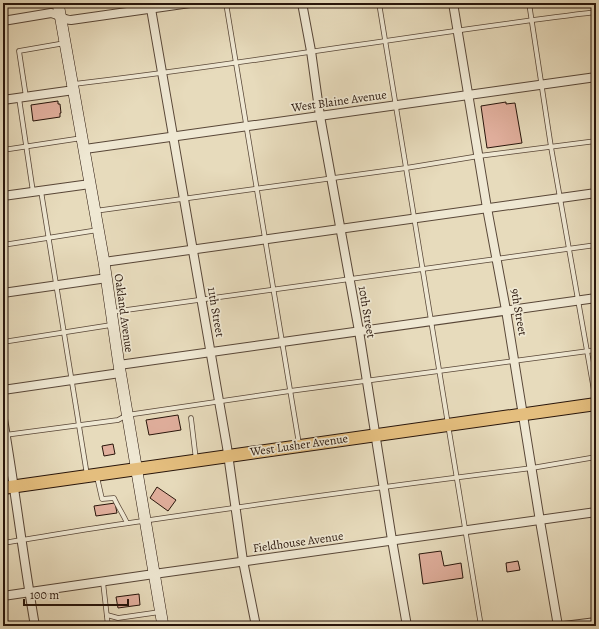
<svg xmlns="http://www.w3.org/2000/svg" width="599" height="629" font-family="Alegreya,serif">
  <style>
    .building { fill: #e1af9d; stroke: #28150b }
    .lines { fill: none; stroke-linecap: round; stroke-linejoin: round }
    .lane-casing { stroke: #584637; stroke-width: 5.5 }
    .street-casing { stroke: #584637; stroke-width: 10 }
    .secondary-casing { stroke: #28150b; stroke-width: 12 }
    .primary-casing { stroke: #28150b; stroke-width: 14 }
    .lane { stroke: #efe8d3; stroke-width: 4 }
    .street { stroke: #efe8d3; stroke-width: 8 }
    .secondary { stroke: #efe8d3; stroke-width: 11 }
    .primary { stroke: #e4be7e; stroke-width: 12 }
    .labels { text-anchor: middle; dominant-baseline: central; stroke-width: 3.5; stroke-linejoin: round; paint-order: stroke }
    .street-label { font-size: 12px; fill: #28150b; stroke: #efe8d3 }
  </style>
  <rect width="100%" height="100%" fill="#e7dbbc"/>
  <filter id="stains"><feTurbulence type="fractalNoise" baseFrequency=".005" numOctaves="4"/><feColorMatrix values="0 0 0 0 .2 0 0 0 0 .09 0 0 0 0 .02 0 0 0 .5 -.17"/></filter>
  <radialGradient id="worn" r=".72"><stop offset=".6" stop-color="#630" stop-opacity="0"/><stop offset="1" stop-color="#630" stop-opacity=".3"/></radialGradient>
  <g class="building">
    <path d="M58 101V104H60L61 113H60V117L33 121 31 105Z"/>
    <path d="M506 102V104L515 103 522 143 487 148 481 106Z"/>
    <path d="M178 415 181 430 149 435 146 420Z"/>
    <path d="M113 444 115 454 104 456 102 446Z"/>
    <path d="M157 487 176 500 168 511 150 498Z"/>
    <path d="M115 503 117 513 96 516 94 506Z"/>
    <path d="M441 551 444 566 461 563 463 578 423 584 419 554Z"/>
    <path d="M518 561 520 570 507 572 506 563Z"/>
    <path d="M139 594 140 605 118 608 116 597Z"/>
  </g>
  <g class="lines">
    <g class="lane-casing">
      <g id="lane">
        <path d="M226 3 299 444"/>
        <path d="M379 3 481 626"/>
        <path d="M529 3 551 147 596 402"/>
        <path d="M74 84C248 64 421 33 596 12"/>
        <path d="M26 97 19 51 65 43"/>
        <path d="M19 98 33 192"/>
        <path d="M3 150 82 138"/>
        <path d="M41 191 87 475"/>
        <path d="M95 211 406 168 479 156 596 141"/>
        <path d="M3 245 98 230"/>
        <path d="M112 312 596 245"/>
        <path d="M3 342 111 325"/>
        <path d="M191 418 196 460"/>
        <path d="M5 435 118 420 127 415 290 391 596 350"/>
        <path d="M97 477 102 499 114 498C118 507 123 514 127 523"/>
        <path d="M3 543C50 536 96 527 143 521 272 502 402 484 532 468L596 457"/>
        <path d="M103 582 108 626"/>
        <path d="M107 615 118 618 160 612"/>
      </g>
    </g>
    <g class="street-casing">
      <g id="street">
        <path d="M150 3 227 447 243 561 256 626"/>
        <path d="M302 3 311 51 320 116 359 331 392 540 407 626"/>
        <path d="M453 3 487 208 506 310 540 521 558 626"/>
        <path d="M3 21 51 13C58 14 63 20 71 20L190 3"/>
        <path d="M3 100 74 90"/>
        <path d="M85 149 596 77"/>
        <path d="M3 196 90 184"/>
        <path d="M104 262 596 193"/>
        <path d="M3 293 107 278"/>
        <path d="M119 365 596 298"/>
        <path d="M3 390 120 373"/>
        <path d="M3 419C15 488 23 557 35 626"/>
        <path d="M3 596 154 574 596 512"/>
        <path d="M564 626 596 622"/>
      </g>
    </g>
    <g class="secondary-casing">
      <path id="secondary" d="M58 3 104 262 119 365 163 626"/>
    </g>
    <g class="primary-casing">
      <path id="primary" d="M3 488 596 404"/>
    </g>
    <use href="#lane" class="lane"/>
    <use href="#street" class="street"/>
    <use href="#secondary" class="secondary"/>
    <use href="#primary" class="primary"/>
  </g>
  <g class="labels">
    <g class="street-label">
      <text transform="translate(339 101) rotate(-8)">West Blaine Avenue</text>
      <text transform="translate(216 312) rotate(80)">11th Street</text>
      <text transform="translate(367 312) rotate(80)">10th Street</text>
      <text transform="translate(519 312) rotate(80)">9th Street</text>
      <text transform="translate(124 313) rotate(82)">Oakland Avenue</text>
      <text transform="translate(299 445) rotate(-8)">West Lusher Avenue</text>
      <text transform="translate(298 542) rotate(-8)">Fieldhouse Avenue</text>
    </g>
  </g>
  <rect width="599" height="629" fill="none" stroke="#e7dbbc" stroke-width="16"/>
  <rect x="4" y="4" width="591" height="621" fill="none" stroke="#28150b" stroke-width="2"/>
  <rect x="8" y="8" width="583" height="613" fill="none" stroke="#28150b"/>
  <path d="M24 599v6h104v-6" fill="none" stroke="#28150b" stroke-width="2"/>
  <text x="30" y="599" font-size="12" fill="#28150b" stroke="#efe8d3" stroke-width="3" paint-order="stroke">100 m</text>
  <rect width="100%" height="100%" filter="url(#stains)"/>
  <rect width="100%" height="100%" fill="url(#worn)"/>
</svg>
